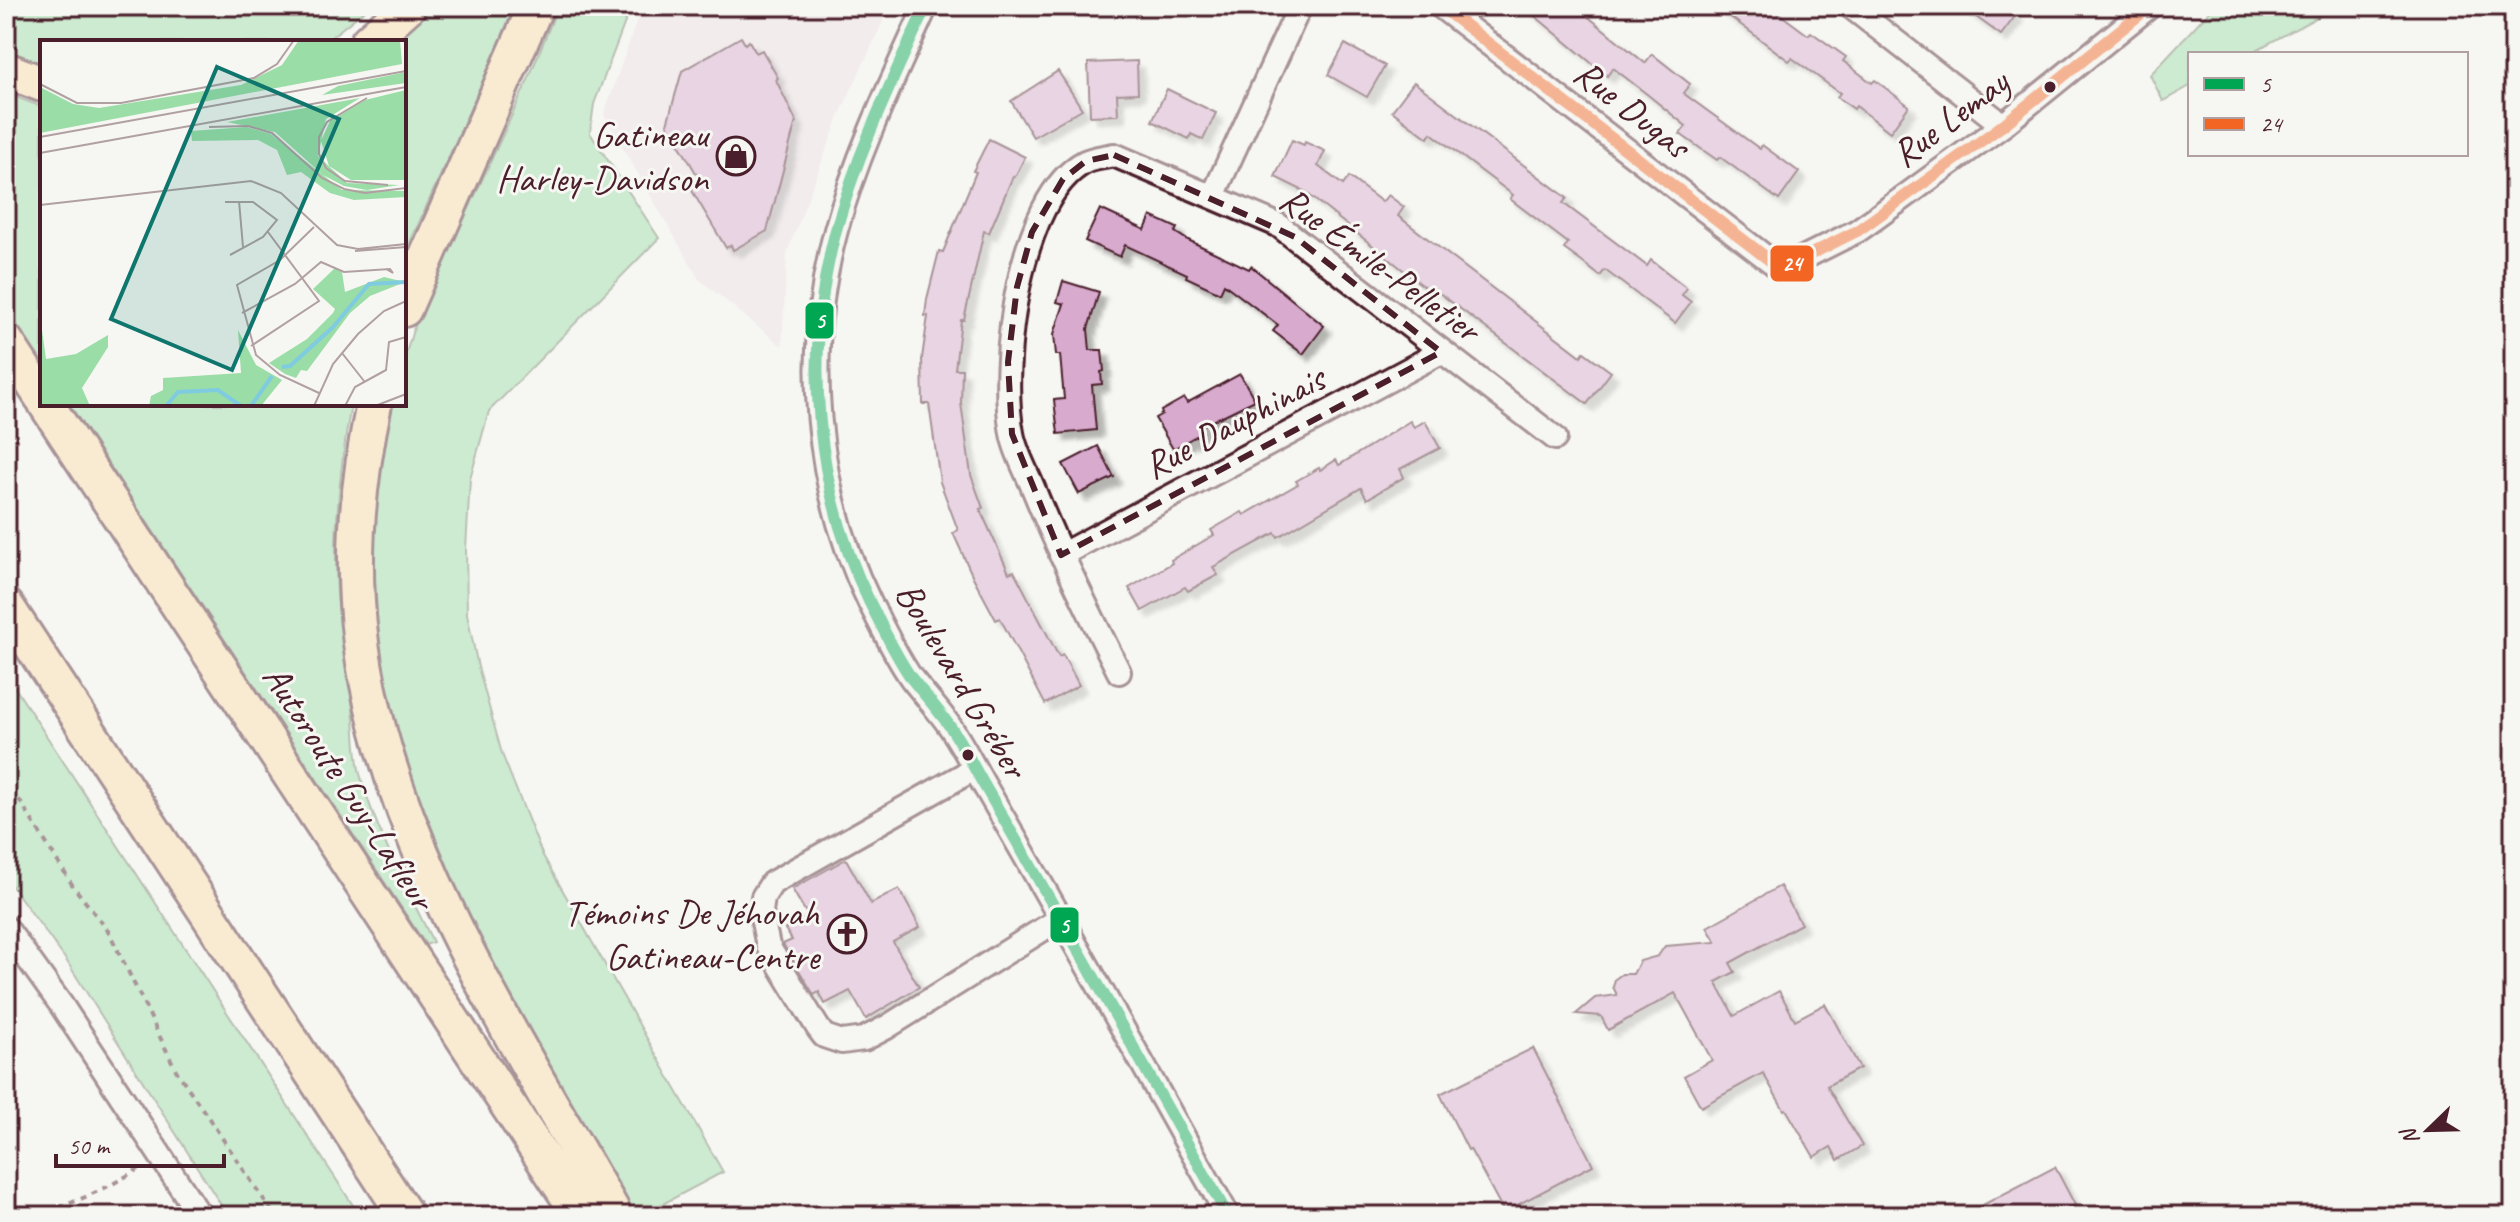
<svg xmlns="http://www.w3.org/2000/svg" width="2520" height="1222" font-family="Caveat,sans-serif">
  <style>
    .built { fill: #eddfe7 }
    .green { fill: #9bdda7; stroke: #727e69; stroke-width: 2 }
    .building { fill: #d7aace; stroke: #4a1f2b; stroke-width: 2; filter: url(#shadow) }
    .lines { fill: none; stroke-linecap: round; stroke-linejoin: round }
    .minor-casing { stroke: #4a1f2b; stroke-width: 28 }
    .highway-casing { stroke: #4a1f2b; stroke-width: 40 }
    .path { stroke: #4a1f2b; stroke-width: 4; stroke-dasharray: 6 6; stroke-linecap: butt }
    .minor { stroke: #f6f6f2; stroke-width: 22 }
    .highway { stroke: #fddcac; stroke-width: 34 }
    .bus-1-casing { stroke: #f6f6f2; stroke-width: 18 }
    .bus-2-casing { stroke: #f6f6f2; stroke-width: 18 }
    .bus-1 { stroke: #00a651; stroke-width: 12 }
    .bus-2 { stroke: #f26522; stroke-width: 12 }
    .marked { fill: none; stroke: #4a1f2b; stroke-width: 6; stroke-dasharray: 16 10; stroke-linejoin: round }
    .bus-dot { fill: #4a1f2b; stroke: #f6f6f2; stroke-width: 3 }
    .labels { text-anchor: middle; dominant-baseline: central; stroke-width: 6; stroke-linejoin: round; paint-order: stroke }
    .street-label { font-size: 38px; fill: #4a1f2b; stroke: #f6f6f2 }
    .poi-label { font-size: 38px; fill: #4a1f2b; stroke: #f6f6f2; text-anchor: end }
    .inset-river { fill: none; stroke: #7fcbdf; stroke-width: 4 }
    .inset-road { fill: none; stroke: #b1a0a2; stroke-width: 2 }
    .view { fill: #0f766e; fill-opacity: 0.15; stroke: #0f766e; stroke-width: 4 }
    .inset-edge { fill: none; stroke: #4a1f2b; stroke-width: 4 }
    .line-badge { stroke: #f6f6f2; stroke-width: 3 }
    .badge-label { font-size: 22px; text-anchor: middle; font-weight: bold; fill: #fff }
  </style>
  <defs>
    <filter id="shadow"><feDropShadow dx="7" dy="7" stdDeviation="2" flood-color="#0004"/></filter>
  </defs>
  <rect width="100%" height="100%" fill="#f6f6f2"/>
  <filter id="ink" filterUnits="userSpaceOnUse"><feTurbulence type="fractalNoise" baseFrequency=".0125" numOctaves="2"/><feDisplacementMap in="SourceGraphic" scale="16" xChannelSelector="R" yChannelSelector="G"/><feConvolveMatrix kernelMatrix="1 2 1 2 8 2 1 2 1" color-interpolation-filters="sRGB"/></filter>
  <g filter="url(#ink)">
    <path class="built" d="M642 6H890L840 114 787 253 782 346 699 279 604 115Z"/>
    <g class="green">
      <path d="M6 6H370L325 42H42V67L6 51Z"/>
      <path d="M424 6H514L496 52 404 256V42H394Z"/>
      <path d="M558 6H631L594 104 590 133 659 238 489 411 470 479 466 549 467 614 478 667 502 754 542 854 723 1172 640 1216H634L535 1047 463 904 400 750 379 651 372 525 388 416 392 404H404V360L413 330 528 80Z"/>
      <path d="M2214 6H2338L2249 54H2190V86L2163 101 2150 75Z"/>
      <path d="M6 93 42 107V363L6 308Z"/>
      <path d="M69 404H351C340 467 333 529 337 592 339 629 347 665 352 701 356 725 354 750 360 774 376 832 407 889 433 942L426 945Z"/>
      <path d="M6 674 360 1216H228L66 960 6 878Z"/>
    </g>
    <g class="building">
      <path d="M1523 6H1575L1645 63 1652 54 1690 84 1683 93 1760 149 1762 145 1799 172 1779 200 1720 157 1717 160 1680 134 1686 126 1648 95 1613 68 1607 76Z"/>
      <path d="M1716 6H1769L1808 35 1811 32 1846 57 1843 61 1872 83 1875 80 1909 106 1890 132 1856 106 1854 109 1837 97 1840 93 1792 58 1789 61Z"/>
      <path d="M1961 6H2004L2016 15 2001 35Z"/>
      <path d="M741 37 745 44 749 41 756 53 762 50 778 78 776 80 796 121 767 231 733 250 731 245 726 248 691 189 702 183 667 124 682 71Z"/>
      <path d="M1345 44 1385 66 1367 97 1328 75Z"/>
      <path d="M1137 61 1138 93 1117 94 1118 115 1090 116 1088 63Z"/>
      <path d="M1058 71 1082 109 1033 137 1011 101Z"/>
      <path d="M1414 82 1567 198 1563 203 1647 266 1651 260 1687 288 1682 295 1691 302 1675 323 1605 270 1600 276 1582 262 1564 249 1568 243 1510 199 1513 195 1431 133 1428 138 1392 111Z"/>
      <path d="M1167 89 1216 113 1203 140 1191 134 1189 139 1152 121Z"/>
      <path d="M989 139 1025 157 1015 177 1013 176 989 233 984 231 964 320H961L955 369H962L961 403 971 475 983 508 980 509 1009 573 1014 571 1059 657 1063 655 1079 685 1045 704 1000 618 996 620 973 577 953 533 958 530 940 482 929 404H923L922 358 928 316H925L927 299 939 251 943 252 976 172 973 171Z"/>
      <path d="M1292 140 1304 145 1305 142 1325 151 1318 166 1343 185 1349 177 1382 202 1388 195 1404 207 1398 216 1581 356 1584 352 1611 372 1587 404 1430 286 1427 289 1304 191 1275 177Z"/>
      <path d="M1100 209 1145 230 1151 216 1177 228 1175 232 1186 239 1249 269 1251 266 1324 326 1303 354 1273 331 1278 325 1224 284 1220 293 1186 277 1187 274 1125 245 1120 257 1085 241Z"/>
      <path d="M1063 281 1099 292 1088 329 1090 350H1102L1104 371 1101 372 1102 384 1092 385 1096 430 1058 434 1054 400 1064 399 1060 355H1056L1054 334 1064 304 1057 302Z"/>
      <path d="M1240 374 1255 400 1200 427 1203 432 1173 449 1155 418 1162 414 1161 411 1184 398 1187 403Z"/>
      <path d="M1410 421 1414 427 1425 421 1440 448 1400 469 1404 477 1367 499 1361 488 1278 537 1275 533 1213 567 1218 575 1188 591 1185 587 1142 611 1129 588 1172 563 1171 560 1214 535 1211 530 1242 512 1244 515 1298 484 1296 481 1319 468 1320 470 1336 460 1339 465Z"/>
      <path d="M1098 446 1114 477 1079 494 1063 464Z"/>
      <path d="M846 859 871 904 899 889 920 927 893 942 919 987 866 1019 850 991 825 1004 819 992 814 995 783 944 792 940 785 929 808 916 792 889Z"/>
      <path d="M1780 886 1801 924 1730 963 1735 972 1716 982 1734 1016 1779 991 1795 1020 1825 1004 1860 1068 1827 1086 1862 1146 1838 1160 1831 1147 1814 1157 1786 1109 1784 1110 1763 1073 1701 1107 1684 1076 1712 1060 1675 993 1608 1030 1601 1016 1576 1014 1595 998 1617 995 1613 987 1615 979 1622 974H1633L1640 961 1658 956 1665 946 1716 942 1707 927Z"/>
      <path d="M1533 1048 1593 1165 1504 1212 1470 1149 1468 1150 1440 1094Z"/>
      <path d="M2055 1167 2075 1205 2054 1216H1962Z"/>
    </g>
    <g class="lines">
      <g class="minor-casing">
        <g id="minor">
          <path d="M926 6C893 79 857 153 836 230 803 352 814 489 870 603 883 628 896 657 912 679 923 693 935 706 946 721 962 742 973 767 987 790 1069 931 1148 1074 1228 1216"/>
          <path d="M1440 6 1781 269 1857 231 1874 219 2003 125 2150 6"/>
          <path d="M1850 6 2003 125"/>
          <path d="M1213 196 1300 6"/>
          <path d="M1061 555 1441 352"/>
          <path d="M1119 672C1089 612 1059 552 1034 490 1027 472 1015 452 1012 433 999 366 1018 197 1085 162 1093 158 1105 157 1114 155L1278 225 1555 438"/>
          <path d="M974 769 772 883 763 897 761 912 768 946 818 1028 824 1036 842 1042 864 1039 887 1027 1061 918"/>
          <path d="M6 928 62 1006 200 1216"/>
        </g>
      </g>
      <g class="highway-casing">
        <g id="highway">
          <path d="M368 42 408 6"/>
          <path d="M6 70 42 84"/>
          <path d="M404 309 536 6"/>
          <path d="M6 342 42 397"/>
          <path d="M46 404 581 1216"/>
          <path d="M374 404C360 470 353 535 357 602 370 819 511 1031 615 1216"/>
          <path d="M6 606 406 1216"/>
        </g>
      </g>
      <g class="path">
        <path d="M6 779 73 886 109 932 176 1070 275 1216"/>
        <path d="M36 1216C73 1203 108 1189 141 1167"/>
      </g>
      <use href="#minor" class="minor"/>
      <use href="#highway" class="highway"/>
      <g class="bus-1-casing">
        <path id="bus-1" d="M926 6C893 79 857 153 836 230 803 352 814 489 870 603 883 628 896 657 912 679 923 693 935 706 946 721 962 742 973 767 987 790 1069 931 1148 1074 1228 1216"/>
      </g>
      <g class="bus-2-casing">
        <path id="bus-2" d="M1440 6 1781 269 1857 231 1874 219 2003 125 2150 6"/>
      </g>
      <use href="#bus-1" class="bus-1"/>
      <use href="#bus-2" class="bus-2"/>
    </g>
  </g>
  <path d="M0 0H2520V1222H0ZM1114 155 1295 237 1441 352 1061 555 1012 434 1008 362 1017 287 1032 232 1063 179 1086 161Z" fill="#f6f6f2" fill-opacity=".55" fill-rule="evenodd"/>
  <path class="marked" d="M1114 155 1295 237 1441 352 1061 555 1012 434 1008 362 1017 287 1032 232 1063 179 1086 161Z"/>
  <defs>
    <g id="shop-ring" transform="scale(2)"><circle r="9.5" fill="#f6f6f2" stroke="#4a1f2b" stroke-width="1.5"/><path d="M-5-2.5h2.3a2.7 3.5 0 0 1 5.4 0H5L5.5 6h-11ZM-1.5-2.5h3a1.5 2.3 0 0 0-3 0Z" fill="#4a1f2b"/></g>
    <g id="church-ring" transform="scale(2)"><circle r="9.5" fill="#f6f6f2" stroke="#4a1f2b" stroke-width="1.5"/><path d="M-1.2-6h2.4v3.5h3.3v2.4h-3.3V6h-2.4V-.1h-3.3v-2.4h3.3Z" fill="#4a1f2b"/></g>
  </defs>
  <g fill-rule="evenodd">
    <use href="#shop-ring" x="736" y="156"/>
    <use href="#church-ring" x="847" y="934"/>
  </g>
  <g class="bus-dot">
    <circle cx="2050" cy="87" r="7"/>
    <circle cx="968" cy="755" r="7"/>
  </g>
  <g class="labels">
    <g class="street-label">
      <text transform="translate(1632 109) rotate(38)">Rue Dugas</text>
      <text transform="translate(1950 118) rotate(-37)">Rue Lemay</text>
      <text transform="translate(1380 264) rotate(36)">Rue Émile-Pelletier</text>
      <text transform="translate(1234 422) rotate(-28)">Rue Dauphinais</text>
      <text transform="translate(962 680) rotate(59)">Boulevard Gréber</text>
      <text transform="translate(349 787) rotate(57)">Autoroute Guy-Lafleur</text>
    </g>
    <g class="poi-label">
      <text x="708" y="134">Gatineau<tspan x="708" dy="44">Harley-Davidson</tspan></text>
      <text x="819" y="912">Témoins De Jéhovah<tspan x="819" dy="44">Gatineau-Centre</tspan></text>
    </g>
  </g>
  <g transform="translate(40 40)">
    <rect width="366" height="366" fill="#f6f6f2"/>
    <path d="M259 0H360L362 24 0 93 2 48 33 64 59 68 201 45 242 25ZM366 32V43L282 55 298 46ZM366 50V140H311L289 126 281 101 290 81 325 60ZM320 58 286 79 278 116 307 143 359 145 327 150 304 146 283 135 235 92 187 82ZM207 87 231 94 302 150 366 151V157L314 160 290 153 261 132 247 135 237 110 218 100 152 101 151 91ZM295 228 302 232 305 252 344 237 365 242 330 256 310 273 267 331 261 330 256 338 245 334 229 323 267 299 293 273 295 269 273 249ZM2 290 6 319 36 314 68 295V307L42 348 50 366H0ZM198 290 216 325 242 340 221 366H109L111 356 123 350V338L201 333Z" fill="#9bdda7"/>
    <path class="inset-river" d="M242 327 250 326 293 287 329 244 366 242M126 366 138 352 178 350 201 366M211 366 232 336"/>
    <path class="inset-road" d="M0 44 37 63H81L214 38 237 24 254 0M327 58 287 82 279 97V114L286 128 305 141 348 145M169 87 208 86 232 93 282 138 304 149 325 153 366 148M0 97 366 31M0 113 366 47M199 161 203 207M185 162H213L237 180 223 197 190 215M0 165 211 141 241 153 297 205 318 209 366 204M274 187 240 220 197 245 216 315 240 335 279 353M315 211 366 207M202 273 255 244 281 222 304 232 350 229 353 233 346 229M211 306 279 261 228 192M302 313 324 341M274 366 293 324 318 294 344 271 366 261M305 366 315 347 346 330 349 302 366 297M335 366 366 354"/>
    <path class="view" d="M177 27 299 79 192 330 71 279Z"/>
    <rect width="366" height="366" class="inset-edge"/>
  </g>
  <g class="line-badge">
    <rect x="1769" y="244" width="46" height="39" rx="8" fill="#f26522"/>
    <rect x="804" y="301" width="31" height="39" rx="8" fill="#00a651"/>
    <rect x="1049" y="906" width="31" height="38" rx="8" fill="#00a651"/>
  </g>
  <g class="badge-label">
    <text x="1792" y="271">24</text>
    <text x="820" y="328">5</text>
    <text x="1064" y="933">5</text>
  </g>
  <rect width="2520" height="1222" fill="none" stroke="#f6f6f2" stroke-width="32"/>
  <rect x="16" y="16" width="2488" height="1190" fill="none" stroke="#4a1f2b" stroke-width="3" filter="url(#ink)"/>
  <rect x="2188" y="52" width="280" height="104" fill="#f6f6f2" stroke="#b1a0a2" stroke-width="2"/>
  <rect x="2204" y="78" width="40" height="12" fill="#00a651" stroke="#b1a0a2" stroke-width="2"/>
  <text x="2260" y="92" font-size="24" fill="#4a1f2b">5</text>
  <rect x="2204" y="118" width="40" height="12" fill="#f26522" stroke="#b1a0a2" stroke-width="2"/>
  <text x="2260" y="132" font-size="24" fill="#4a1f2b">24</text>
  <g transform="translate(2428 1130) rotate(247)" stroke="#f6f6f2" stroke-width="6" paint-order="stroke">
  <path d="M0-6L14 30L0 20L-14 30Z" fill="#4a1f2b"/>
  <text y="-12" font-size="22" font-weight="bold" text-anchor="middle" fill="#4a1f2b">N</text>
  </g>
  <path d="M56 1154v12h168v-12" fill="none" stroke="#4a1f2b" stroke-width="4"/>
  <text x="68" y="1154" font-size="24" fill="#4a1f2b" stroke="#f6f6f2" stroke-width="6" paint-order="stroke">50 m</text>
</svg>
